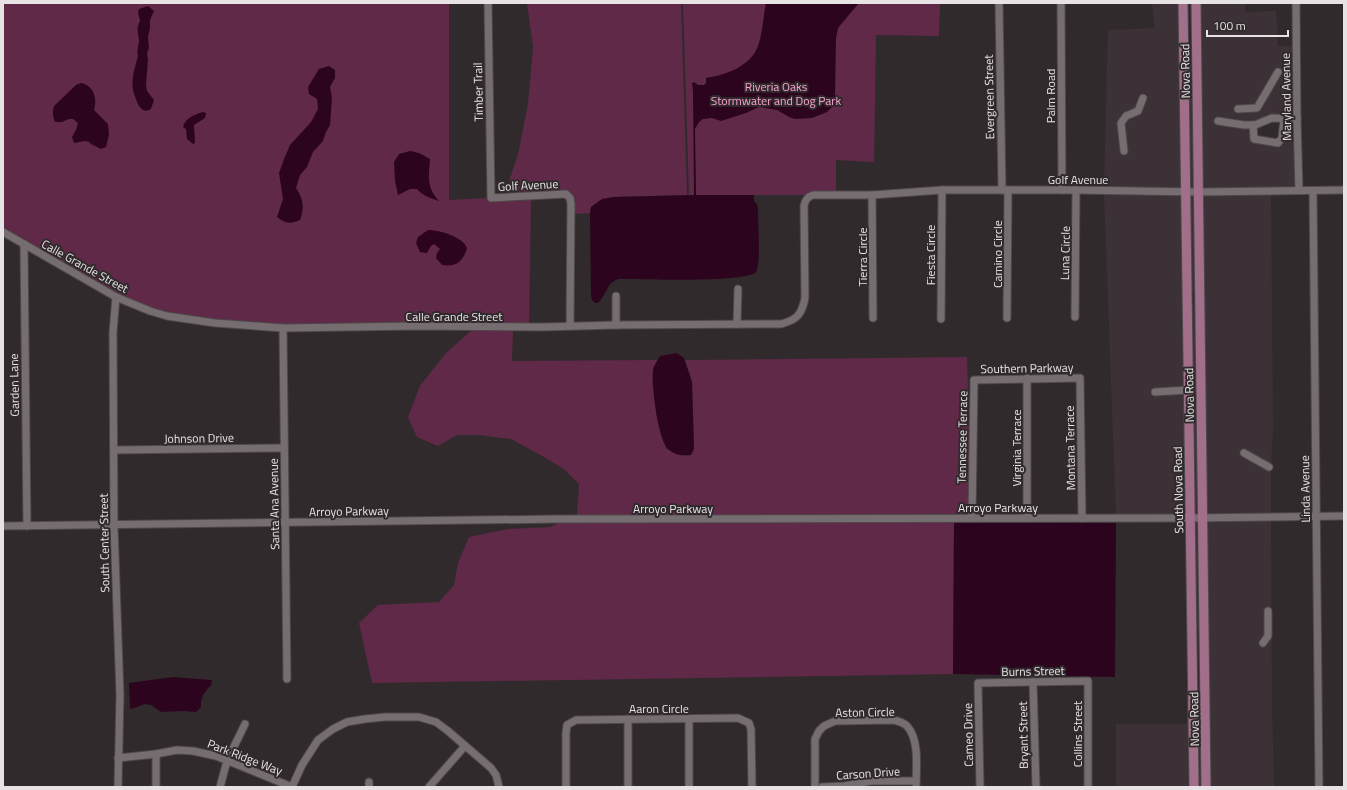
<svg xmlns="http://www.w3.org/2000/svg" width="1347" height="790" font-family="'Titillium Web',sans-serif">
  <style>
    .built { fill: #3d3138; fill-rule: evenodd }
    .green { fill: #602948 }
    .water { fill: #2d041e }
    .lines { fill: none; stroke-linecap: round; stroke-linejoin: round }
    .minor-casing { stroke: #4e484b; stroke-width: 9 }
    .major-casing { stroke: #4e484b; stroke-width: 11 }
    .minor { stroke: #766d71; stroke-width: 7 }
    .major { stroke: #a26f8a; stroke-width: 9 }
    .labels { text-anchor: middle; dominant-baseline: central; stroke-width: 4; stroke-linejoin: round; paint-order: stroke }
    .street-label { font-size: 12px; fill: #e7e3e5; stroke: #312a2d }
    .park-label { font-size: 12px; fill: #fda1d2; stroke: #312a2d }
  </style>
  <rect width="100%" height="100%" fill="#312a2d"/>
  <g class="built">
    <path d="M1152 3H1180L1183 189 1104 187 1108 30 1155 28ZM1142 94 1147 96 1140 112 1128 119 1124 124 1127 153 1121 155 1118 124 1136 109Z"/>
    <path d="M1199 3H1245V12L1276 11 1278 46H1294V116L1255 122H1244L1216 118 1215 124 1251 128V139L1277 146 1287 122H1294L1296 187 1201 189ZM1277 68 1282 71 1260 109 1257 111 1235 112 1236 106 1256 105Z"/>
    <path d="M1188 49 1193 53 1195 189H1189Z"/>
    <path d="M1104 193 1183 195 1185 387 1153 389 1152 395 1186 393 1187 515H1116Z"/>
    <path d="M1271 194 1273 430 1271 465 1248 451 1242 450 1240 455 1245 457 1269 471 1271 468V514L1205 515 1201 195Z"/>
    <path d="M1189 195H1195L1197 297 1190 290Z"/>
    <path d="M1190 298 1197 311V395L1191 386Z"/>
    <path d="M1191 398 1198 405 1200 515H1193Z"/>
    <path d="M1271 520 1272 709 1274 787H1209L1206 521ZM1271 608 1270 636 1263 647 1259 644 1265 635 1266 609Z"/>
    <path d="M1116 521H1187L1191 787H1116V724H1187V523H1116Z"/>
    <path d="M1193 521H1200V634L1195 624Z"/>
    <path d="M1195 694 1202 700 1204 787H1197Z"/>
  </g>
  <g class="green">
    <path d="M3 3H449V200L531 196 529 327 283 328 167 316 116 297 3 233Z"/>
    <path d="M527 3H681L687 195 613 197 591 207 590 213 574 214 569 191 566 190 565 191 520 193 509 181 518 155 528 104 533 47Z"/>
    <path d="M683 3H940L939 36 876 35 874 162 836 160V195H689Z"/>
    <path d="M472 330H513L512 361 658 360 653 368 666 448C676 455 679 456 691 455L694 449 692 382 685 360 967 357 970 465 969 515 574 516 577 515 579 484 564 469 544 457 511 439 479 435H457L438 446 417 437 408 417 420 386 446 353Z"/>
    <path d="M560 522H971L954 523 953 674 372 683 359 623 378 605 439 602 454 585 458 563 469 537 508 529 551 527Z"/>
  </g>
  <g class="water">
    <path d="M766 3H859L838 28 836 38 835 98 833 106 827 112 812 118 795 119 789 117 777 110 759 107 746 113 721 121 712 118 703 119 699 122 695 129 696 195H754V201L757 204 758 211C758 221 761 266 756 272 747 283 639 279 619 279 606 282 607 295 598 303H595L592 300 591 296 590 213 591 207 602 199 613 197 694 195 693 92 692 83 694 82 698 85H704L706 83V78C726 75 751 66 758 46 763 32 763 17 766 3Z"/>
    <path d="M148 6 154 11 150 20V28L148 37 149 48 147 53 148 60 146 85 147 91 154 100 151 109 146 111C140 109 138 105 136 99 129 84 134 71 138 56 136 50 139 46 139 40 138 32 136 28 140 21L138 12 139 9Z"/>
    <path d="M329 66 335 70V78L330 87 332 98 330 125 326 132 323 141 313 152 307 167 300 175 296 188C303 198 305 208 300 220 291 224 285 224 277 217L283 199 279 173 284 159 290 145 311 122 318 109 317 99 309 94 308 87 319 69Z"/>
    <path d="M81 83C93 85 98 98 94 110L108 124 109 135 106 147 101 149 91 144 89 142 85 141 74 143 72 137 76 130 78 123 73 119H69L62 122H55C53 117 52 112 54 106L76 85Z"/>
    <path d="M203 112 206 113 205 118 194 125 195 143 193 144 187 139 186 129 183 127C186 117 194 115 203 112Z"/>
    <path d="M410 151 419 153 430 159C429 176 426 187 439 201 430 198 423 196 417 189H410L398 195 395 181 394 162 399 154Z"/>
    <path d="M428 230C440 230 463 237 467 248 463 262 456 267 442 265L436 258 437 253 440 249 434 244 431 246 427 253 420 252 416 243 418 237Z"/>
    <path d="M677 353 684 358 692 382 694 449 691 455C682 456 675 455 668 449 658 440 651 384 653 370 654 365 657 361 660 356Z"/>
    <path d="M954 522 1116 523 1115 677 953 674Z"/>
    <path d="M173 677 212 680 211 685C205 692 200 697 201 707L196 712 184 711 161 712 151 705 145 704 134 708 130 709 129 683Z"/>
  </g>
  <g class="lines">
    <g class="minor-casing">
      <g id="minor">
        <path d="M488 3 491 198 566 194 570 198 571 204 570 326"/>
        <path d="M999 3 1002 190"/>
        <path d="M1061 3 1062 190"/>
        <path d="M1296 3 1297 118 1299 190"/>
        <path d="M1238 109 1257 108 1278 72"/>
        <path d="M1218 121 1244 125H1255L1272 118 1297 119"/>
        <path d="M1253 125 1254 139 1278 143 1282 138 1284 119"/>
        <path d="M1124 151 1121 123 1126 116 1138 111 1143 98"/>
        <path d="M1313 191 1319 787"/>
        <path d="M872 195 873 318"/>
        <path d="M3 232 116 297 150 311 167 316 215 323 283 328 418 326 544 327 616 325 781 324C797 320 802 314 805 298L804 206C805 200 807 197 813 195H872L942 190H1076L1198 192 1344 190"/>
        <path d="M24 244 27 526"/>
        <path d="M116 297 113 332 114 526 120 695 118 787"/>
        <path d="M1075 317 1076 190"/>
        <path d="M1007 318 1008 190"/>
        <path d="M941 319 942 190"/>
        <path d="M737 324 738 289"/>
        <path d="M616 325V296"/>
        <path d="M283 328 287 679"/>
        <path d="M1155 392 1188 390"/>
        <path d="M114 450 284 448"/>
        <path d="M1244 453 1269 467"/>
        <path d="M972 518 974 380 1080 378 1082 518"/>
        <path d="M1027 518V378"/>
        <path d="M3 526 558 519 1190 518 1344 516"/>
        <path d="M1263 643 1268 636V611"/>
        <path d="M1033 682 1036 787"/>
        <path d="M628 719V787"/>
        <path d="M689 719V787"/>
        <path d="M156 754V787"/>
        <path d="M118 758 156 754 177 750 193 751 216 756 292 787"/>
        <path d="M220 787 227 761 245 724"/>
        <path d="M292 787 302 765 318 740 333 729 347 722 365 719 385 717H419L436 722 448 731 491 768 496 775 499 787"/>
        <path d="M369 787V782"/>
        <path d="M429 787 465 746"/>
        <path d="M566 787V733L567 725 576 720 738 718 749 723 751 729 752 787"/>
        <path d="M815 787V739L819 731 824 726 835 721 893 720C898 721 903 722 907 726 920 740 916 769 916 787"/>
        <path d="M822 787 844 786 871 781H916"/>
        <path d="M980 787 978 683 1088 681V787"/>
      </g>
    </g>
    <g class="major-casing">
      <g id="major">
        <path d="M1183 3 1194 787"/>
        <path d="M1196 3 1206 787"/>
      </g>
    </g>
    <use href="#minor" class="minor"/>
    <use href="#major" class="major"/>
  </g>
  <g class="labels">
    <g class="street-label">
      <text transform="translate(1185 71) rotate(-91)">Nova Road</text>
      <text transform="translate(478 92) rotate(-91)">Timber Trail</text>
      <text transform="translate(1050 96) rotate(-90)">Palm Road</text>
      <text transform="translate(989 97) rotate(-91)">Evergreen Street</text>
      <text transform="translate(1286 97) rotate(-91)">Maryland Avenue</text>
      <text x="1078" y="179">Golf Avenue</text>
      <text transform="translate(528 185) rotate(-3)">Golf Avenue</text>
      <text transform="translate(1065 253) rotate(-89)">Luna Circle</text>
      <text transform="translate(997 254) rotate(-90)">Camino Circle</text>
      <text transform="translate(930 255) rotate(-90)">Fiesta Circle</text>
      <text transform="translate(862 257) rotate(-90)">Tierra Circle</text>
      <text transform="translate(85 266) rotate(29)">Calle Grande Street</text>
      <text x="454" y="316">Calle Grande Street</text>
      <text transform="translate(1027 368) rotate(-1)">Southern Parkway</text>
      <text transform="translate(14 385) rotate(-91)">Garden Lane</text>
      <text transform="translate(1189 395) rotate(-91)">Nova Road</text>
      <text transform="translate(962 437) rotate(-89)">Tennessee Terrace</text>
      <text transform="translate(199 438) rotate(-1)">Johnson Drive</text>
      <text transform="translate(1016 448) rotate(-90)">Virginia Terrace</text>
      <text transform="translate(1070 448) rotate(-91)">Montana Terrace</text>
      <text transform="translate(1305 489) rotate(-91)">Linda Avenue</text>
      <text transform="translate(1178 490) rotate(-91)">South Nova Road</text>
      <text transform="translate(274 504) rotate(-91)">Santa Ana Avenue</text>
      <text x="998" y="507">Arroyo Parkway</text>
      <text x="673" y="508">Arroyo Parkway</text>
      <text transform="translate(349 511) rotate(-1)">Arroyo Parkway</text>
      <text transform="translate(104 543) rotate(-91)">South Center Street</text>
      <text transform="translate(1033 671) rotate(-1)">Burns Street</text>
      <text x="659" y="708">Aaron Circle</text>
      <text transform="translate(865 712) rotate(-1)">Aston Circle</text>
      <text transform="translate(1194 719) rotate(-91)">Nova Road</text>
      <text transform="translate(1077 734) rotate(-90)">Collins Street</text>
      <text transform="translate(968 735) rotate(-91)">Cameo Drive</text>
      <text transform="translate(1023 735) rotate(-91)">Bryant Street</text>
      <text transform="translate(245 757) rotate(21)">Park Ridge Way</text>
      <text transform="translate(868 773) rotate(-4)">Carson Drive</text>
    </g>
    <g class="park-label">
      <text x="776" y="86">Riveria Oaks<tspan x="776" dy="14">Stormwater and Dog Park</tspan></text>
    </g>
  </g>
  <rect width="1347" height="790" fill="none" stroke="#e7e3e5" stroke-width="8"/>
  <path d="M1207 30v6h81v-6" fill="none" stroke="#e7e3e5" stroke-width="2"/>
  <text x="1213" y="30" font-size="12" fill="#e7e3e5" stroke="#312a2d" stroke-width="3" paint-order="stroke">100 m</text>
</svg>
